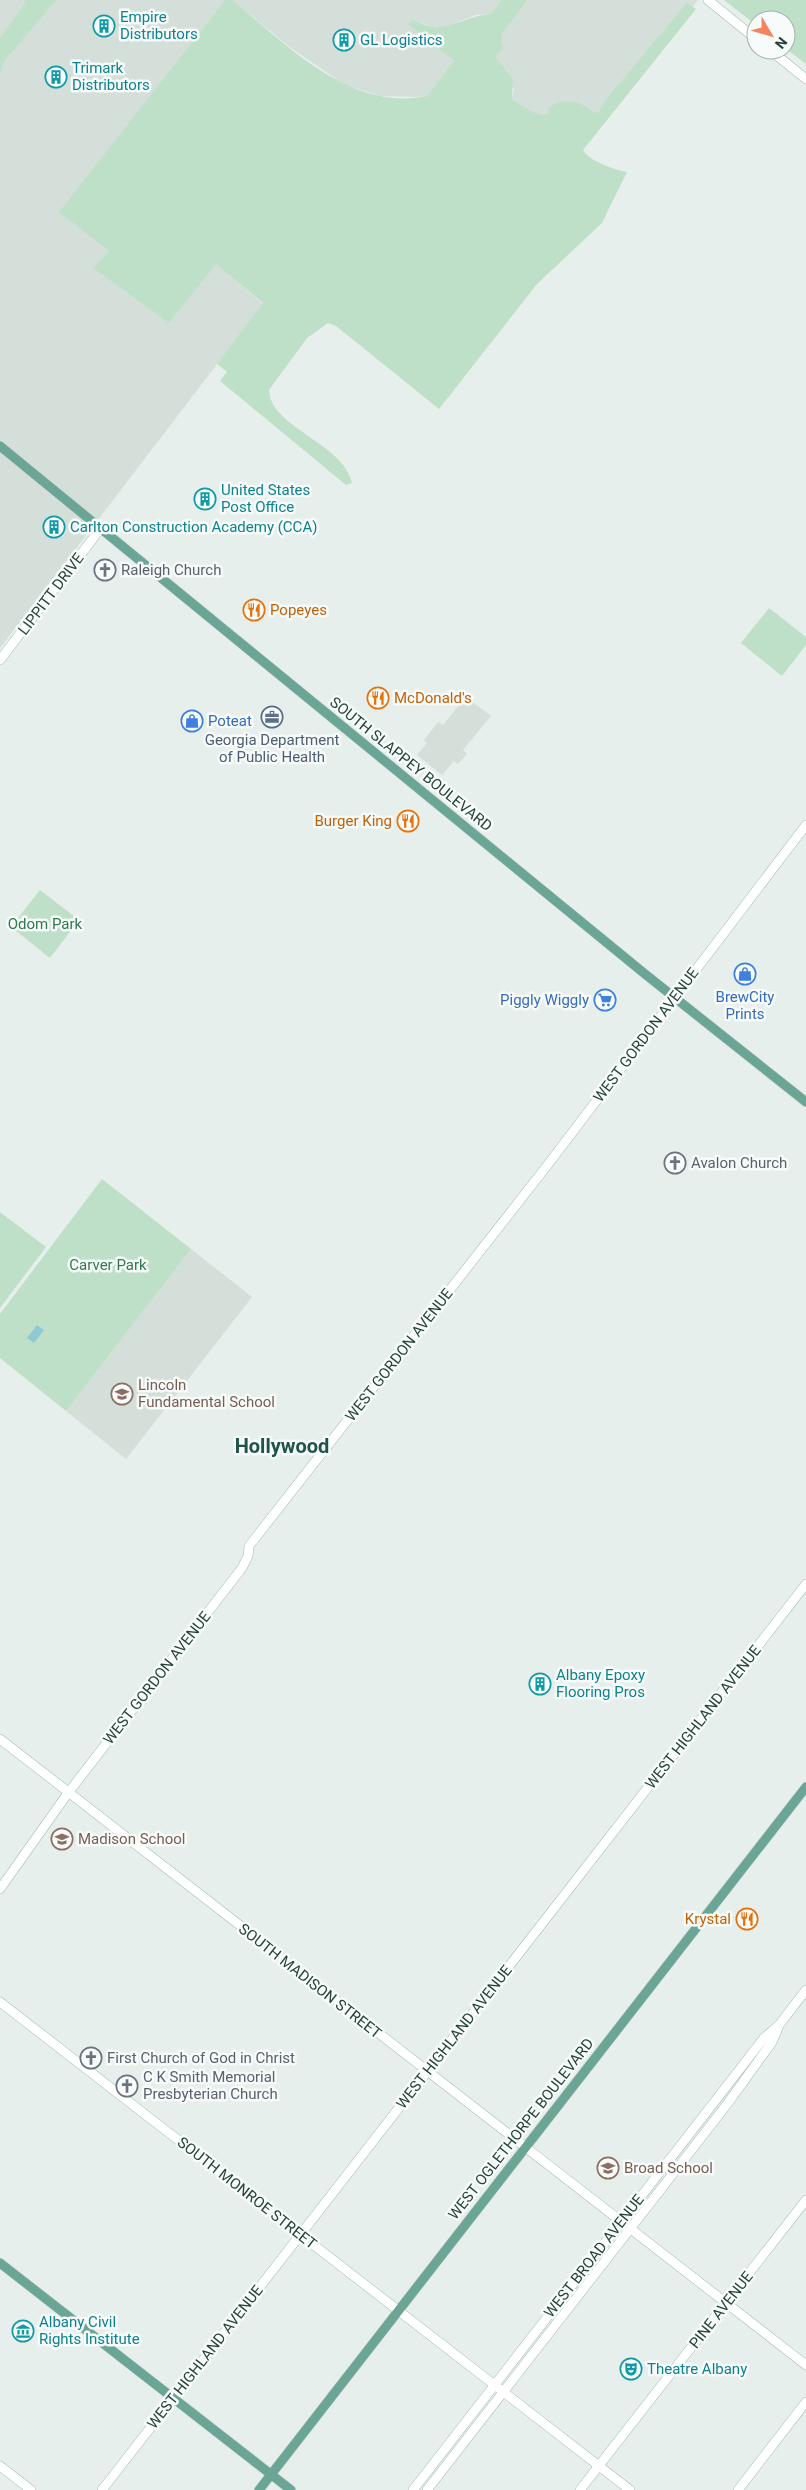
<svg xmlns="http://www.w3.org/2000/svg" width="806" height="2490" font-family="Roboto,sans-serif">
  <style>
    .built { fill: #d4dfda }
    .green { fill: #bfe0c8 }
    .water { fill: #8ec9d4 }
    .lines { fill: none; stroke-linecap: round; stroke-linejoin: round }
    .secondary-casing { stroke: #a4bbb3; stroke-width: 10 }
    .primary-casing { stroke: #c2cac8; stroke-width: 10 }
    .secondary { stroke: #fff; stroke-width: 9 }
    .primary { stroke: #6aa596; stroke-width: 9 }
    .labels { text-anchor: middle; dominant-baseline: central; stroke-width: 5; stroke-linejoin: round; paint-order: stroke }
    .culture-label { font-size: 15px; fill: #0d838f; stroke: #f7fbf9; text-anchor: start }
    .worship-label { font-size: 15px; fill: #5b616d; stroke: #f7fbf9; text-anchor: start }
    .street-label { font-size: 15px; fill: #24423a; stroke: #f7fbf9 }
    .food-label { font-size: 15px; fill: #c56008; stroke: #f7fbf9; text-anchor: start }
    .shop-label { font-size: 15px; fill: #366cbe; stroke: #f7fbf9; text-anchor: start }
    .service-label { font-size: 15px; fill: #4e5e75; stroke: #f7fbf9 }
    .park-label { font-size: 15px; fill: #2d7a4b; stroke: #f7fbf9 }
    .education-label { font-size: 15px; fill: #785e54; stroke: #f7fbf9; text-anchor: start }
    .district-label { font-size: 20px; font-weight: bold; fill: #1f5548; stroke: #f7fbf9 }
  </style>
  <rect width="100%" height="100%" fill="#e6efeb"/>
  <g class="built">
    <path d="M0 0H225L60 212 109 251 94 268 169 323 216 263 263 304 0 648Z"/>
    <path d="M233 0H501L491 14 476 15 445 27H432L414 20 409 24 454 61 427 96 418 97 381 96 345 85 288 46Z"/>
    <path d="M528 0H698L693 6 687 2 606 99 599 111 594 114 590 109 543 116 531 112 512 99 514 89 495 57 502 34Z"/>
    <path d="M466 697 491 716 463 750 467 754 458 764 454 761 442 775 417 755 427 743 424 740 438 722 443 725Z"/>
    <path d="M191 1249 252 1297 126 1459 66 1411Z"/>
  </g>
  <g class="green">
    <path d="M24 0H56L5 60 0 72V38L25 3Z"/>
    <path d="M225 0H233C286 45 351 112 427 96L454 61 408 24 414 20C420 23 427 26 433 27 450 29 471 15 491 14L501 0H528L502 34 501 41 503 48 495 57 513 79 512 99C523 106 534 116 548 115L549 107C565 97 581 101 594 113L599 111 606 99 687 2 696 9 583 150C589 161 615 170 627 172L602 223 537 284 439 409 336 326 328 323 307 338 269 390C270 428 343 442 352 483L346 485 220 381 227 372 217 364 263 303 216 264 169 323 93 268 109 251 59 212Z"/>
    <path d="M724 0H806V64L786 49V20H756V25Z"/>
    <path d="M769 608 806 637V645L782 676 741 643Z"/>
    <path d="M40 890 79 920 50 958 11 927Z"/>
    <path d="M102 1179 191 1249 66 1411 0 1358V1314Z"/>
    <path d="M0 1212 46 1247 0 1308Z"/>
  </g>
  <path class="water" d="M37 1325 44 1330 34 1343 27 1338Z"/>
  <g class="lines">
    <g class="secondary-casing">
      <g id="secondary">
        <path d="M708 0 756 39"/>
        <path d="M770 50 806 79"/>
        <path d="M0 660 101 528"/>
        <path d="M0 1739 806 2365"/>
        <path d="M0 1889 68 1793 242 1568 248 1556 249 1546 546 1167 806 825"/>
        <path d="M0 2002 630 2490"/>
        <path d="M0 2466 31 2490"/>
        <path d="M102 2490 806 1584"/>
        <path d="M413 2490 764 2038 779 2025 806 1990"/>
        <path d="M427 2490 728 2103 772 2042 778 2028"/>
        <path d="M580 2490 806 2200"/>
        <path d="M738 2490 806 2402"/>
      </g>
    </g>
    <g class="primary-casing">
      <g id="primary">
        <path d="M0 446 645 974 806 1102"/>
        <path d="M0 2263 291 2490"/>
        <path d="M259 2490 806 1787"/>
      </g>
    </g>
    <use href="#secondary" class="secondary"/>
    <use href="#primary" class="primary"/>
  </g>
  <defs>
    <g id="building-ring" transform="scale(1.125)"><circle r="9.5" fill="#f7fbf9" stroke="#0f9aa8" stroke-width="1.5"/><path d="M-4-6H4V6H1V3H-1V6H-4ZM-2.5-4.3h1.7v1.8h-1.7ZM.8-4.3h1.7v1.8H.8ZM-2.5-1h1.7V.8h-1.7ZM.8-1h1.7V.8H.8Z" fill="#0f9aa8"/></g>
    <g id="church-ring" transform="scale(1.125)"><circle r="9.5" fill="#f7fbf9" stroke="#6b7280" stroke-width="1.5"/><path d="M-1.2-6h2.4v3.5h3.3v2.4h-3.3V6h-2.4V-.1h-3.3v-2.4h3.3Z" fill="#6b7280"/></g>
    <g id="restaurant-ring" transform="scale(1.125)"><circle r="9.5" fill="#f7fbf9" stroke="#e8710a" stroke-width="1.5"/><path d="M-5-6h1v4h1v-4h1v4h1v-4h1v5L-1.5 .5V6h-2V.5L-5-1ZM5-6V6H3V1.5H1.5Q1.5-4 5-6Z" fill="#e8710a"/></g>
    <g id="office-ring" transform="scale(1.125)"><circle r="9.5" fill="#f7fbf9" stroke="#5c6f8a" stroke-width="1.5"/><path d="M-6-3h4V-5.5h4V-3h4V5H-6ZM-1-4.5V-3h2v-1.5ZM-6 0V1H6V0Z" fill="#5c6f8a"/></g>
    <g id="shop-ring" transform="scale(1.125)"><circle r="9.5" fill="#f7fbf9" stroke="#3f7fe0" stroke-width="1.5"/><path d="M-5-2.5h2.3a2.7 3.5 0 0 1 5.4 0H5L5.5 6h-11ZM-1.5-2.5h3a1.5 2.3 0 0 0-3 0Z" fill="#3f7fe0"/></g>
    <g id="supermarket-ring" transform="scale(1.125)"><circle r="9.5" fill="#f7fbf9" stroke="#3f7fe0" stroke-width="1.5"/><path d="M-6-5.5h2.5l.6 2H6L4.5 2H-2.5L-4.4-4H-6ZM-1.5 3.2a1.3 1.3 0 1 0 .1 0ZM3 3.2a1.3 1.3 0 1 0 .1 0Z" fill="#3f7fe0"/></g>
    <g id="school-ring" transform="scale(1.125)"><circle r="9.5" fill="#f7fbf9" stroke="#8d6e63" stroke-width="1.5"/><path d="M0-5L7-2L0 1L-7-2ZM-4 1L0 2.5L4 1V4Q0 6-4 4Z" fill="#8d6e63"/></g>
    <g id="museum-ring" transform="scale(1.125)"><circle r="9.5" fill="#f7fbf9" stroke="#0f9aa8" stroke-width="1.5"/><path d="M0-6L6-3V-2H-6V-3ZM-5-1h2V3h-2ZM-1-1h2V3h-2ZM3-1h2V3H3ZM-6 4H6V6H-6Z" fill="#0f9aa8"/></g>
    <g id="theatre-ring" transform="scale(1.125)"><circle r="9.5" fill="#f7fbf9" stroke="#0f9aa8" stroke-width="1.5"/><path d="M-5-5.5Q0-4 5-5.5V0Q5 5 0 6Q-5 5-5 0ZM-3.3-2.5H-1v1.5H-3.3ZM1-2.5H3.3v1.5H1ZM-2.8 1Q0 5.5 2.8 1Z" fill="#0f9aa8"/></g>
  </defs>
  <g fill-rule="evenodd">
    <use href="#building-ring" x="104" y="26"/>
    <use href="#building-ring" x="344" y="40"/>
    <use href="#building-ring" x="56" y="77"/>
    <use href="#building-ring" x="205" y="499"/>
    <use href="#building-ring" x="54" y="527"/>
    <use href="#church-ring" x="105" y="570"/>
    <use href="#restaurant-ring" x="254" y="610"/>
    <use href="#restaurant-ring" x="378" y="698"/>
    <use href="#office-ring" x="272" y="717"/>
    <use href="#shop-ring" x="192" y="721"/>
    <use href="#restaurant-ring" x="408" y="821"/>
    <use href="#shop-ring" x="745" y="974"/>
    <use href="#supermarket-ring" x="605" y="1000"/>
    <use href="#church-ring" x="675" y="1163"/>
    <use href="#school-ring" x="122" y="1394"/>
    <use href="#building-ring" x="540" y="1684"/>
    <use href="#school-ring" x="62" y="1839"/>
    <use href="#restaurant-ring" x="747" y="1919"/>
    <use href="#church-ring" x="91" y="2058"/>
    <use href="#church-ring" x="127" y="2086"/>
    <use href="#school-ring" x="608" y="2168"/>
    <use href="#museum-ring" x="23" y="2331"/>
    <use href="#theatre-ring" x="631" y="2369"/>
  </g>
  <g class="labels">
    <g class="culture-label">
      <text x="120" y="17">Empire<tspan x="120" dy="17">Distributors</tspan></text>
      <text x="360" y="40">GL Logistics</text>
      <text x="72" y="68">Trimark<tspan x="72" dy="17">Distributors</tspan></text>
      <text x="221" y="490">United States<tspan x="221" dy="17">Post Office</tspan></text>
      <text x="70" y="527">Carlton Construction Academy (CCA)</text>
      <text x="556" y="1675">Albany Epoxy<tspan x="556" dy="17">Flooring Pros</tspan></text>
      <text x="39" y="2322">Albany Civil<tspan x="39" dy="17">Rights Institute</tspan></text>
      <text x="647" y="2369">Theatre Albany</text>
    </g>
    <g class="worship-label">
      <text x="121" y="570">Raleigh Church</text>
      <text x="691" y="1163">Avalon Church</text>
      <text x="107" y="2058">First Church of God in Christ</text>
      <text x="143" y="2077">C K Smith Memorial<tspan x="143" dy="17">Presbyterian Church</tspan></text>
    </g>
    <g class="street-label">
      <text transform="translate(51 594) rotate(-53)">LIPPITT DRIVE</text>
      <text transform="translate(411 764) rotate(39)">SOUTH SLAPPEY BOULEVARD</text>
      <text transform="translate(646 1035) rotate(-53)">WEST GORDON AVENUE</text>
      <text transform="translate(399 1355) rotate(-52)">WEST GORDON AVENUE</text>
      <text transform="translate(157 1678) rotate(-52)">WEST GORDON AVENUE</text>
      <text transform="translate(703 1717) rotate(-52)">WEST HIGHLAND AVENUE</text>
      <text transform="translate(310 1981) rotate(38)">SOUTH MADISON STREET</text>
      <text transform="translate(454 2037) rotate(-52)">WEST HIGHLAND AVENUE</text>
      <text transform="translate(521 2129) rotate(-52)">WEST OGLETHORPE BOULEVARD</text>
      <text transform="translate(247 2193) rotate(38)">SOUTH MONROE STREET</text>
      <text transform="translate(594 2256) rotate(-52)">WEST BROAD AVENUE</text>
      <text transform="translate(721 2310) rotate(-52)">PINE AVENUE</text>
      <text transform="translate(205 2357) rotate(-52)">WEST HIGHLAND AVENUE</text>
    </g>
    <g class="food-label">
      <text x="270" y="610">Popeyes</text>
      <text x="394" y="698">McDonald's</text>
      <text x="392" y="821" text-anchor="end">Burger King</text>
      <text x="731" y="1919" text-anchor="end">Krystal</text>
    </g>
    <g class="shop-label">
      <text x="208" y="721">Poteat</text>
      <text x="745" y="997" text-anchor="middle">BrewCity<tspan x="745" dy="17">Prints</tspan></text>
      <text x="589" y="1000" text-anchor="end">Piggly Wiggly</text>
    </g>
    <g class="service-label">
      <text x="272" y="740">Georgia Department<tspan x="272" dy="17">of Public Health</tspan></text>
    </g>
    <g class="park-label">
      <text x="45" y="924">Odom Park</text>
      <text x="108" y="1265">Carver Park</text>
    </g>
    <g class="education-label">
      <text x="138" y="1385">Lincoln<tspan x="138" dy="17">Fundamental School</tspan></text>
      <text x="78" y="1839">Madison School</text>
      <text x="624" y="2168">Broad School</text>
    </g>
    <g class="district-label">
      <text x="282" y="1446">Hollywood</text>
    </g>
  </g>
  <g transform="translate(771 35) rotate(128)"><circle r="24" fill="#f7fbf9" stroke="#a3b1ad"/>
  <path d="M0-4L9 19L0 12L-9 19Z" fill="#f4845f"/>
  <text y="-8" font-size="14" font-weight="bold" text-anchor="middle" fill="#24423a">N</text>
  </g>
</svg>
